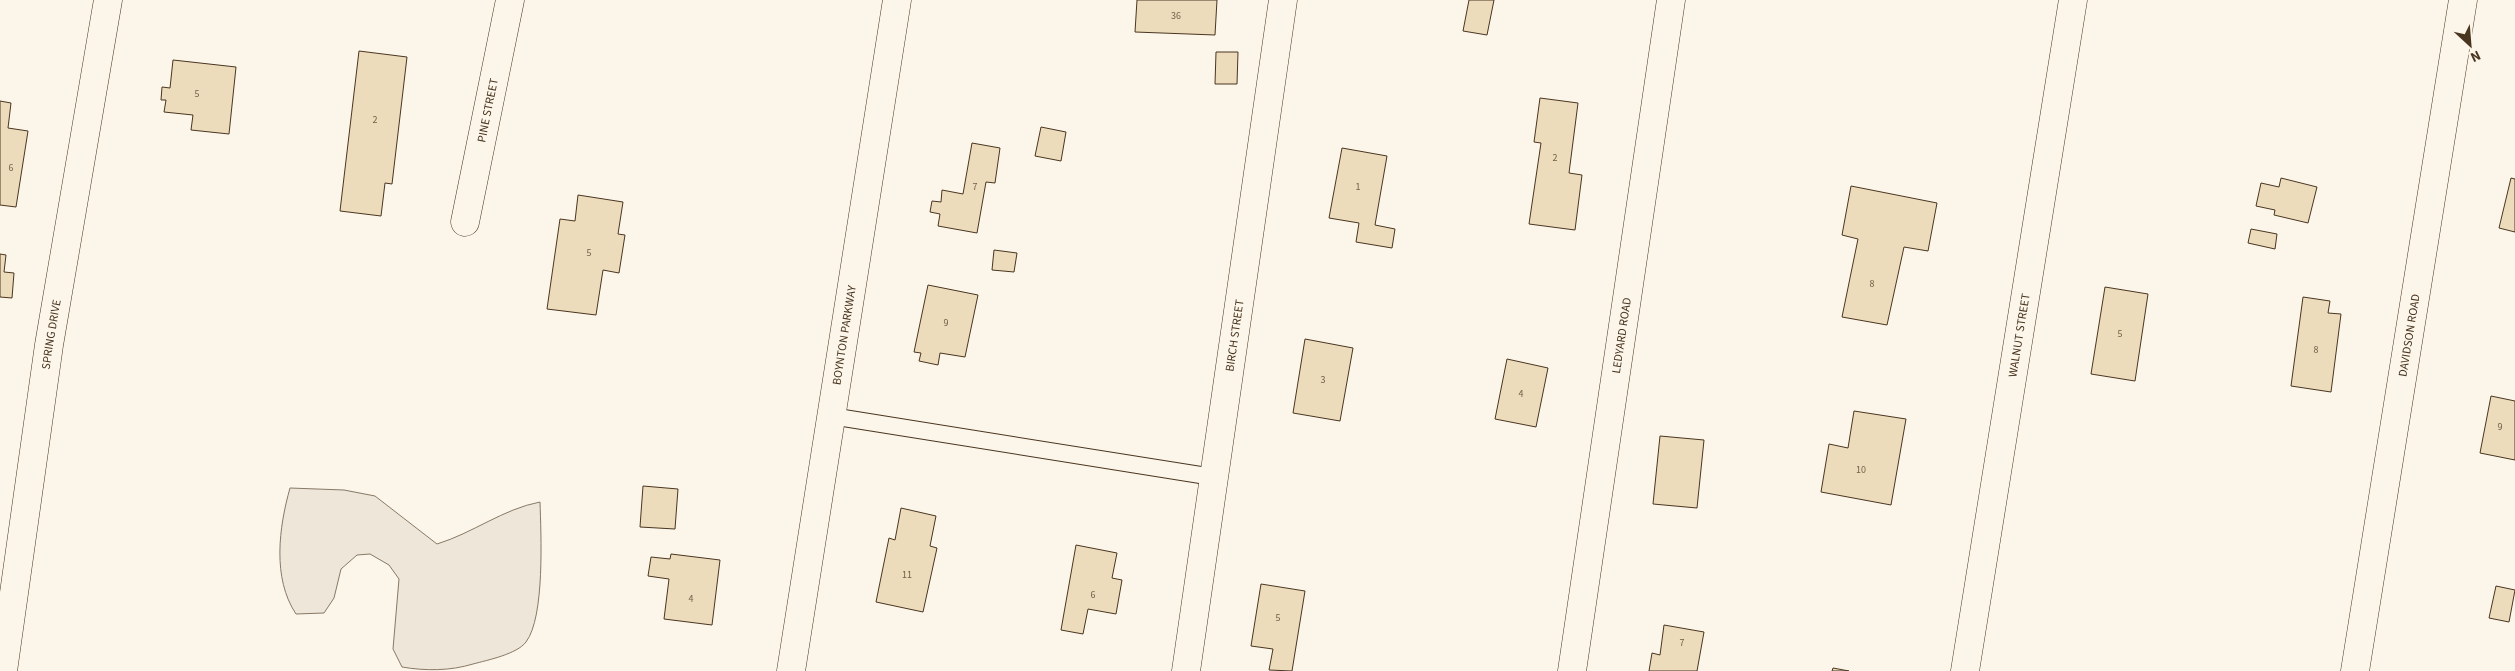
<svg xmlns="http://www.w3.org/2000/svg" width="2515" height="671" font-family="'Source Sans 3',sans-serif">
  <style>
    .green { fill: #ede6d9; stroke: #887966 }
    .building { fill: #ecdcbc; stroke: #4a3520 }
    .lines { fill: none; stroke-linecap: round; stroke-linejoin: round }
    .service-casing { stroke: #4a3520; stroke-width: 18 }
    .minor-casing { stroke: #4a3520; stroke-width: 29 }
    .service { stroke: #fbf6e9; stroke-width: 16 }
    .minor { stroke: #fbf6e9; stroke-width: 28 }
    .labels { text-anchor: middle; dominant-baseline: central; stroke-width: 4; stroke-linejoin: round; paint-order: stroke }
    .number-label { font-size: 10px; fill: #725f47 }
    .street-label { font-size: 12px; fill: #4a3520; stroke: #fbf6e9 }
  </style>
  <rect width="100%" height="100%" fill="#fbf6e9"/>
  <path class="green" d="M290 488 344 490 375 496 437 544C473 533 503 509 540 502 541 534 545 617 526 642 517 654 488 660 473 664 450 671 425 671 402 667L393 649 399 579 389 565 370 554 357 555 341 569 334 598 324 613 296 614C272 578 279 527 290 488Z"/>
  <g class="building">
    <path d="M1137 0H1217L1215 35 1135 32Z"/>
    <path d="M1469 0H1494L1487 35 1463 31Z"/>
    <path d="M359 51 407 57 392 184 385 183 381 216 340 211Z"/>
    <path d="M1216 52H1238L1237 84H1215Z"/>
    <path d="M173 60 236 67 229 134 191 130 193 115 164 112 166 100H161L162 87 170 88Z"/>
    <path d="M1540 98 1578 103 1569 173 1582 175 1575 230 1529 224 1541 143 1534 142Z"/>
    <path d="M0 101 11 103 8 128 28 131 16 207 0 205Z"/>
    <path d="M1041 127 1066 132 1061 161 1035 156Z"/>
    <path d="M972 143 1000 148 995 183 986 182 977 233 938 226 940 214 930 212 932 201 941 202 942 190 963 194Z"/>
    <path d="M1342 148 1387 156 1375 225 1395 229 1392 248 1356 242 1359 223 1329 218Z"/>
    <path d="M2281 178 2317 187 2308 223 2274 215 2275 210 2256 206 2261 183 2279 187Z"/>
    <path d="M2511 178 2515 179V232L2499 228Z"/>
    <path d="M1851 186 1937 203 1928 251 1904 247 1887 325 1842 317 1858 239 1842 235Z"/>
    <path d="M578 195 623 202 618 234 625 235 619 273 603 270 596 315 547 309 560 219 575 221Z"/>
    <path d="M2251 229 2277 234 2275 249 2248 243Z"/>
    <path d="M994 250 1017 253 1014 272 992 270Z"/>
    <path d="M0 254 6 255 4 272 14 273 12 298 0 297Z"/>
    <path d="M928 285 978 295 965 357 940 353 938 365 919 361 921 353 914 352Z"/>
    <path d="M2105 287 2148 294 2135 381 2091 374Z"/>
    <path d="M2303 297 2330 301 2328 313 2341 314 2331 392 2291 386Z"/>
    <path d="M1305 339 1353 348 1340 421 1293 413Z"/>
    <path d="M1507 359 1548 368 1536 427 1495 419Z"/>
    <path d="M2491 396 2515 401V460L2480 453Z"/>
    <path d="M1854 411 1906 419 1891 505 1821 492 1829 444 1848 448Z"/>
    <path d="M1660 436 1704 440 1697 508 1653 504Z"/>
    <path d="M643 486 678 489 675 529 640 527Z"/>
    <path d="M901 508 936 516 930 546 937 548 923 612 876 602 889 538 895 540Z"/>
    <path d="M1076 545 1117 553 1112 578 1122 580 1116 614 1088 609 1083 634 1061 630Z"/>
    <path d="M671 554 720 560 712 625 664 619 669 579 648 576 651 557 670 559Z"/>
    <path d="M1261 584 1305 591 1292 671 1269 670 1273 649 1251 646Z"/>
    <path d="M2496 586 2515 590 2509 622 2489 618Z"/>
    <path d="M1664 625 1704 632 1697 671H1649L1652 653 1660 655Z"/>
    <path d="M1833 668 1849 671H1832Z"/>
  </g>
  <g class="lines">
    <g class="service-casing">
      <path id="service" d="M831 416 1213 477"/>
    </g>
    <g class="minor-casing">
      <g id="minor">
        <path id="s1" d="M465 222 510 0"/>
        <path id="s2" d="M3 671 49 345 108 0"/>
        <path id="s3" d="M791 671 897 0"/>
        <path id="s4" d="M1186 671 1283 0"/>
        <path id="s5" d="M1572 671 1671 0"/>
        <path id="s6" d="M1965 671 2073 0"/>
        <path id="s7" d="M2355 671 2463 0"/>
      </g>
    </g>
    <use href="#service" class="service"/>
    <use href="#minor" class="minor"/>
  </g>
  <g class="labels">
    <g class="number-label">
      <text x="1176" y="16">36</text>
      <text x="197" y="94">5</text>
      <text x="375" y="120">2</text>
      <text x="1555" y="158">2</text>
      <text x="11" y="168">6</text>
      <text x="975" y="187">7</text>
      <text x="1358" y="187">1</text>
      <text x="589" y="253">5</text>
      <text x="1872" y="284">8</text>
      <text x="946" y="323">9</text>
      <text x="2120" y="334">5</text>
      <text x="2316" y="350">8</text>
      <text x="1323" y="380">3</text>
      <text x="1521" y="394">4</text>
      <text x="2500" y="427">9</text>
      <text x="1861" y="470">10</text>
      <text x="907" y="575">11</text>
      <text x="1093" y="595">6</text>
      <text x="691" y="599">4</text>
      <text x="1278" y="618">5</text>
      <text x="1682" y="643">7</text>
    </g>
    <g class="street-label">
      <text stroke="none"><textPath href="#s1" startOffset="114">PINE STREET</textPath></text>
      <text stroke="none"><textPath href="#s2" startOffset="340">SPRING DRIVE</textPath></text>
      <text stroke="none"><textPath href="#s3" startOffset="340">BOYNTON PARKWAY</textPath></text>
      <text stroke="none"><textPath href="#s4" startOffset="339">BIRCH STREET</textPath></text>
      <text stroke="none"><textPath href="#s5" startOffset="339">LEDYARD ROAD</textPath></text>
      <text stroke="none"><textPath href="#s7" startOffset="340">DAVIDSON ROAD</textPath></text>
      <text stroke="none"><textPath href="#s6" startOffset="340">WALNUT STREET</textPath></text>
    </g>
  </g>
  <g transform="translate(2470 45) rotate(154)" stroke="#fbf6e9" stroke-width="4" paint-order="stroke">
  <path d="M0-4L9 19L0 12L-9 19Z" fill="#4a3520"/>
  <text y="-8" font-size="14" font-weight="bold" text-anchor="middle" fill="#4a3520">N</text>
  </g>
</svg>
